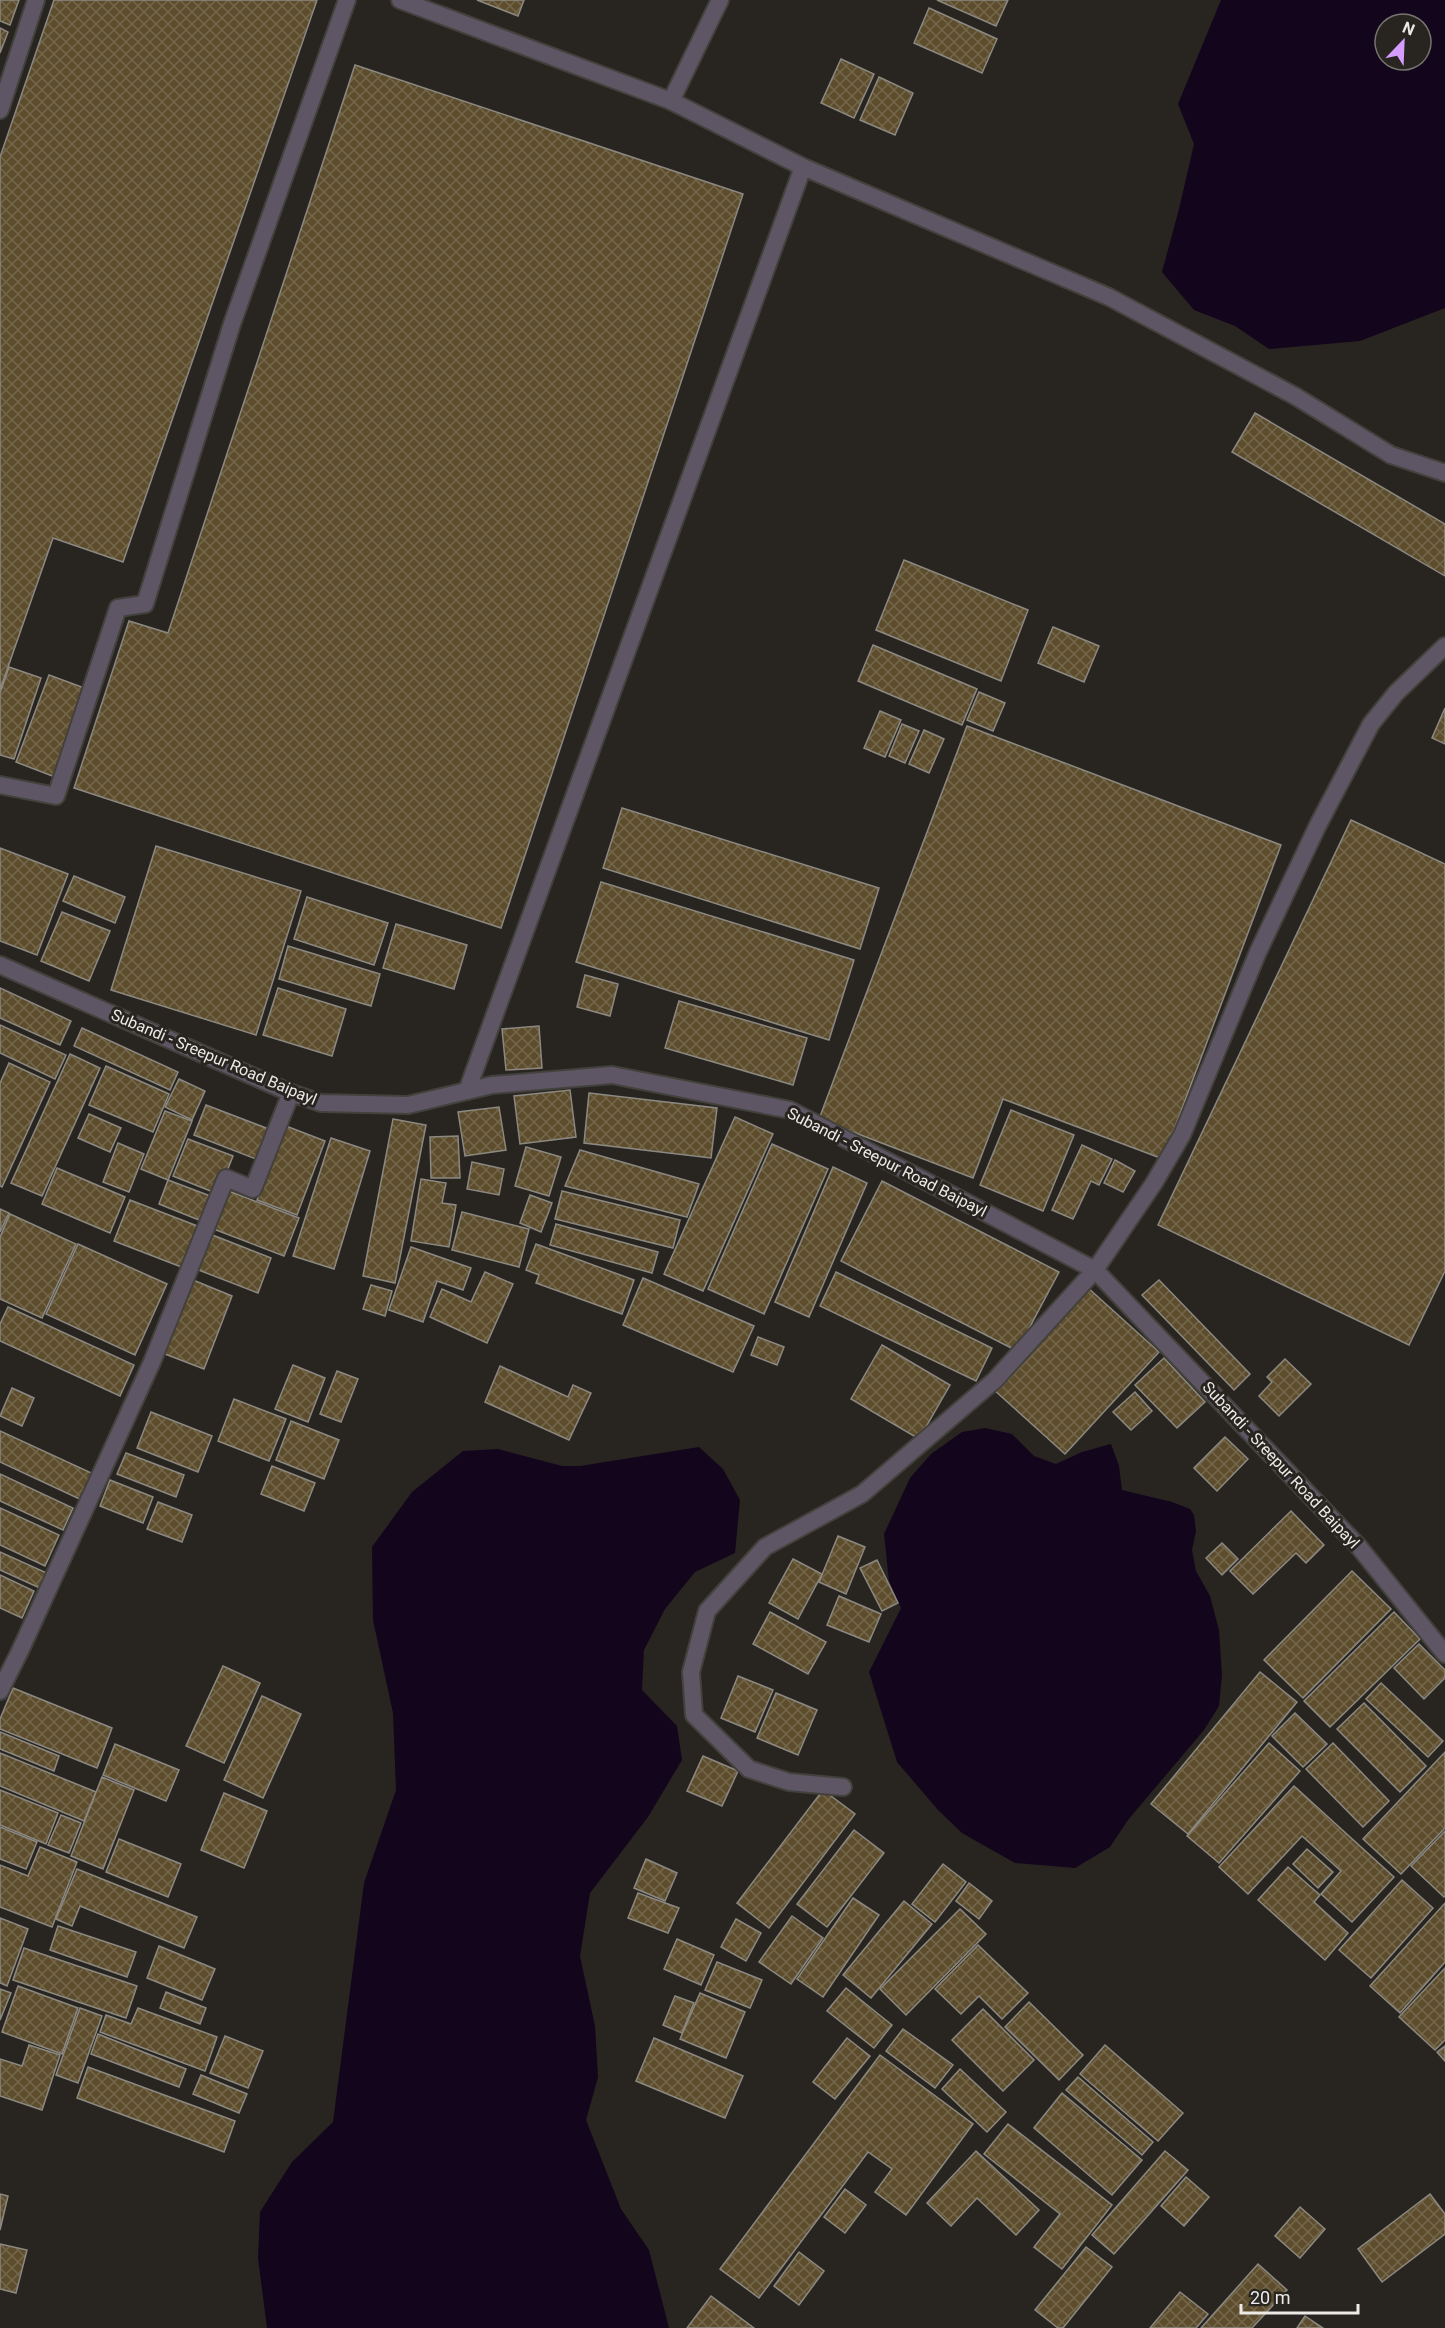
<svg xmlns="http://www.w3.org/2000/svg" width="1445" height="2328" font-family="Roboto,sans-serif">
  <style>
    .water { fill: #13051c; fill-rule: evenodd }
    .building { fill: url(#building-cross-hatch); stroke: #8c8983; stroke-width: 1.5 }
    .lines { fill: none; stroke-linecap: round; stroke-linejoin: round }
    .service-casing { stroke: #43413c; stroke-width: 20 }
    .minor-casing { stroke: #43413c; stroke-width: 20 }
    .tertiary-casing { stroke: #43413c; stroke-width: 20 }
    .service { stroke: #5e5664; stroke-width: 16 }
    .minor { stroke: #5e5664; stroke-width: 16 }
    .tertiary { stroke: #5e5664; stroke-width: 16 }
    .labels { text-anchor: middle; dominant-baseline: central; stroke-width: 6; stroke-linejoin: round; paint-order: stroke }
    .street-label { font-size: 16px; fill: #eceae7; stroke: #282520 }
  </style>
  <defs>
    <pattern id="building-cross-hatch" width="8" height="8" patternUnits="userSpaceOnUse" patternTransform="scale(1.5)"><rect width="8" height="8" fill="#5d4d2c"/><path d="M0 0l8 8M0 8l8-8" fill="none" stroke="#74674b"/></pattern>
  </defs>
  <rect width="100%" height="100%" fill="#282520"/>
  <g class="water">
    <path d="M1221 0H1445V308L1360 341 1269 349 1235 326 1194 310 1162 272 1179 209 1194 144 1178 104ZM1385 24H1421V60H1385Z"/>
    <path d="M985 1428 1012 1434 1034 1456 1056 1464 1082 1452 1111 1444 1119 1466 1122 1490 1172 1502 1190 1509 1194 1515 1196 1531 1192 1550 1196 1571 1210 1596 1219 1630 1222 1675 1219 1706 1204 1730 1128 1820 1110 1847 1075 1868 1015 1863 962 1833 938 1810 897 1762 869 1672 901 1608 889 1581 884 1534 910 1478 931 1454 962 1432Z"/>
    <path d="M699 1447 723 1469 740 1500 735 1553 695 1572 665 1609 644 1650 642 1690 677 1726 682 1760 648 1817 590 1893 580 1956 595 2026 598 2077 586 2120 621 2209 649 2250 669 2328H267L258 2258 260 2212 292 2162 333 2122 364 1883 396 1790 393 1713 373 1620 372 1547 412 1492 463 1451 498 1449 562 1466H580Z"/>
  </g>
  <g class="building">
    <path d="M0 0H19L10 25 0 21Z"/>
    <path d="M54 0H317L123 562 53 538 0 690V157Z"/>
    <path d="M477 0H524L518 16Z"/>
    <path d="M937 0H1008L996 26Z"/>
    <path d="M929 8 997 39 982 73 914 43Z"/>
    <path d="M0 28 8 32 0 53Z"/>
    <path d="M841 59 874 74 854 118 821 103Z"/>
    <path d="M355 65 743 194 501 928 74 788 129 621 168 633Z"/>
    <path d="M879 77 913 93 895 135 860 120Z"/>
    <path d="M1255 413 1445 524V576L1232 452Z"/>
    <path d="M904 560 1028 610 1001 681 876 630Z"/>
    <path d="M1053 627 1099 646 1084 682 1038 663Z"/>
    <path d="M873 645 977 689 962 725 858 681Z"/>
    <path d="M9 667 41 678 14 759 0 755V693Z"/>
    <path d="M49 675 87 689 55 777 16 762Z"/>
    <path d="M979 692 1005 703 993 731 967 720Z"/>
    <path d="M1445 708V744L1432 738Z"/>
    <path d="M880 711 901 720 885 757 864 748Z"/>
    <path d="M902 724 919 731 905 763 889 756Z"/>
    <path d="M967 726 1281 845 1163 1159 1003 1099 973 1178 819 1119Z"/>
    <path d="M924 730 944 739 929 773 909 764Z"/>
    <path d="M622 808 879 888 860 949 603 868Z"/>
    <path d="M1351 820 1445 864V1271L1409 1345 1158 1225Z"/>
    <path d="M156 846 301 891 256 1035 111 990Z"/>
    <path d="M0 848 68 874 37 955 0 941Z"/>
    <path d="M74 876 125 897 115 923 63 901Z"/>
    <path d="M601 882 854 960 829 1040 576 962Z"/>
    <path d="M307 897 388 923 374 965 294 939Z"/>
    <path d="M62 912 110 931 89 981 41 961Z"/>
    <path d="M396 924 467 945 454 989 383 968Z"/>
    <path d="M288 946 380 974 371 1006 279 979Z"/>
    <path d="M585 975 618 984 610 1016 577 1007Z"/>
    <path d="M0 988 71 1021 60 1045 0 1018Z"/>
    <path d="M278 988 346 1009 332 1056 263 1035Z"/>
    <path d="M679 1001 807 1038 793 1085 665 1048Z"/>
    <path d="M0 1025 66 1055 55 1079 0 1053Z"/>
    <path d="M539 1026 542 1068 506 1070 502 1029Z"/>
    <path d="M82 1028 178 1072 170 1090 74 1046Z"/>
    <path d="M70 1054 100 1068 42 1196 11 1183Z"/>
    <path d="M9 1063 50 1082 2 1187 0 1186V1083Z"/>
    <path d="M106 1066 169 1094 153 1132 89 1105Z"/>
    <path d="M179 1079 205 1091 192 1120 165 1107Z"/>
    <path d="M570 1090 576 1137 520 1144 514 1096Z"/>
    <path d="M589 1093 717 1108 711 1158 584 1143Z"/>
    <path d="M206 1105 274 1131 261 1161 194 1135Z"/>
    <path d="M499 1107 506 1150 465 1156 458 1112Z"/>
    <path d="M1011 1110 1074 1135 1043 1211 980 1185Z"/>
    <path d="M165 1111 192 1121 168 1180 141 1169Z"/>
    <path d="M89 1114 121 1128 110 1152 78 1138Z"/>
    <path d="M735 1117 773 1134 703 1291 664 1274Z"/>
    <path d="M393 1119 426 1125 395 1283 363 1276Z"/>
    <path d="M286 1126 325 1141 297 1215 257 1200Z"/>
    <path d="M458 1136 460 1178H431L430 1137Z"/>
    <path d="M331 1138 370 1151 334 1269 293 1256Z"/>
    <path d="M188 1139 233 1156 218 1194 173 1176Z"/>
    <path d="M118 1143 144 1154 129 1192 103 1182Z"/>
    <path d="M772 1144 828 1169 764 1314 708 1289Z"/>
    <path d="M1082 1145 1112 1159 1099 1185 1091 1181 1073 1219 1052 1210Z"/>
    <path d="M526 1147 561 1157 549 1196 515 1186Z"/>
    <path d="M580 1150 699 1184 687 1217 565 1186Z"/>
    <path d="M1115 1160 1135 1171 1123 1192 1104 1183Z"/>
    <path d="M472 1162 504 1169 499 1195 467 1189Z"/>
    <path d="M833 1167 867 1183 809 1317 775 1302Z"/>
    <path d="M57 1168 125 1197 110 1233 42 1204Z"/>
    <path d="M421 1179 446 1183 442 1203 456 1205 449 1247 411 1241Z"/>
    <path d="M168 1180 213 1197 204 1222 159 1204Z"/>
    <path d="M882 1181 1059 1272 1017 1351 841 1261Z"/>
    <path d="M226 1190 299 1218 284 1256 211 1228Z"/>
    <path d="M562 1191 680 1220 673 1248 555 1219Z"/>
    <path d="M530 1195 552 1203 541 1232 520 1223Z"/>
    <path d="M130 1200 200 1227 184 1268 114 1241Z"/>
    <path d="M0 1209 9 1213 0 1232Z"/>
    <path d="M462 1212 529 1229 519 1267 452 1250Z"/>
    <path d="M10 1214 76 1244 42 1318 0 1299V1237Z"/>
    <path d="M556 1224 658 1252 652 1273 550 1245Z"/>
    <path d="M210 1234 271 1258 258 1293 196 1269Z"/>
    <path d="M78 1244 167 1284 135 1355 46 1314Z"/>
    <path d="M536 1244 634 1280 622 1314 536 1283 539 1275 526 1270Z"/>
    <path d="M411 1247 471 1268 463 1290 437 1281 423 1322 389 1310Z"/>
    <path d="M485 1272 513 1284 487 1343 430 1317 442 1289 471 1302Z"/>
    <path d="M836 1272 992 1348 976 1381 820 1306Z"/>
    <path d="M643 1278 754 1326 733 1372 623 1325Z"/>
    <path d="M193 1280 232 1296 204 1369 165 1354Z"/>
    <path d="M1159 1280 1250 1374 1234 1390 1142 1295Z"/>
    <path d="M371 1285 392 1291 385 1316 363 1309Z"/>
    <path d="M1087 1287 1159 1352 1065 1454 993 1389Z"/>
    <path d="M8 1307 134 1365 120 1396 0 1341V1324Z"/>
    <path d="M758 1337 784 1347 777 1365 751 1355Z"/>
    <path d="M882 1345 950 1385 919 1439 851 1399Z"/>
    <path d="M1164 1358 1205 1402 1177 1428 1135 1385Z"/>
    <path d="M1285 1359 1311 1384 1279 1416 1259 1396 1272 1382 1267 1377Z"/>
    <path d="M293 1365 325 1378 308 1422 275 1409Z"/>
    <path d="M500 1366 568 1397 573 1385 591 1393 569 1440 485 1402Z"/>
    <path d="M337 1371 358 1379 341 1422 320 1414Z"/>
    <path d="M12 1388 34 1398 22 1426 0 1416Z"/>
    <path d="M1135 1392 1152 1411 1131 1430 1113 1412Z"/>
    <path d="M234 1399 286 1419 269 1461 218 1441Z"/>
    <path d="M151 1412 212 1436 198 1472 137 1448Z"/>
    <path d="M291 1421 339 1440 324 1479 276 1460Z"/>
    <path d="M0 1431 98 1476 86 1502 0 1462Z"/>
    <path d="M1225 1437 1248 1459 1217 1491 1194 1468Z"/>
    <path d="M126 1453 184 1475 176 1497 117 1474Z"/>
    <path d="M272 1466 315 1483 304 1511 261 1494Z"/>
    <path d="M0 1474 73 1508 63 1530 0 1501Z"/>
    <path d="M110 1480 153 1497 143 1523 100 1506Z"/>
    <path d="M158 1502 192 1515 182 1542 147 1529Z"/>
    <path d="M0 1508 59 1535 45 1566 0 1545Z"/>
    <path d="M1291 1511 1324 1545 1306 1563 1296 1553 1253 1594 1230 1571Z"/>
    <path d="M838 1536 865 1547 846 1594 819 1582Z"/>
    <path d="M1222 1543 1238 1559 1222 1575 1206 1558Z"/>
    <path d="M0 1552 49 1574 42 1589 0 1570Z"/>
    <path d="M793 1559 822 1574 798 1619 769 1603Z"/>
    <path d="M877 1560 898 1603 882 1611 860 1568Z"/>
    <path d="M1352 1571 1391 1609 1303 1698 1264 1660Z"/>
    <path d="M0 1575 34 1591 22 1618 0 1608Z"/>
    <path d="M839 1596 881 1614 869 1642 827 1625Z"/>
    <path d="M770 1612 826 1642 808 1674 753 1644Z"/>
    <path d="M1394 1612 1420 1639 1330 1727 1304 1701Z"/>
    <path d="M1419 1644 1445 1670V1678L1424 1699 1394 1668Z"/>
    <path d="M223 1666 260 1683 224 1763 186 1746Z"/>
    <path d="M1260 1672 1297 1702 1188 1834 1151 1804Z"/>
    <path d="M738 1676 773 1690 755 1732 721 1718Z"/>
    <path d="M1381 1683 1443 1741 1428 1757 1366 1699Z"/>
    <path d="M13 1688 112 1728 97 1768 0 1729V1719Z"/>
    <path d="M776 1693 817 1710 798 1755 757 1738Z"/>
    <path d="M262 1696 301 1714 263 1798 224 1780Z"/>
    <path d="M1364 1703 1426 1766 1400 1792 1337 1729Z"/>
    <path d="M1295 1713 1327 1744 1303 1767 1272 1736Z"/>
    <path d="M0 1732 59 1756 54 1771 0 1749Z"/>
    <path d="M1269 1743 1300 1771 1219 1863 1187 1836Z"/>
    <path d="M1333 1743 1389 1801 1363 1827 1306 1769Z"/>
    <path d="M115 1744 179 1770 166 1801 103 1775Z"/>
    <path d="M1445 1752V1828L1401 1874 1363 1839Z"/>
    <path d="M0 1753 96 1792 84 1821 0 1786Z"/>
    <path d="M703 1756 738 1771 722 1806 687 1791Z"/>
    <path d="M102 1777 134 1790 103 1869 71 1856Z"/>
    <path d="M1294 1786 1394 1877 1352 1922 1321 1894 1341 1871 1302 1836 1248 1894 1219 1867Z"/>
    <path d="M0 1790 58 1813 46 1844 0 1825Z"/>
    <path d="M823 1790 855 1814 769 1928 737 1903Z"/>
    <path d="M224 1793 267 1811 244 1868 201 1850Z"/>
    <path d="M61 1815 81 1823 69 1853 48 1845Z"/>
    <path d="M0 1827 37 1842 26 1869 0 1859Z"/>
    <path d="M854 1830 884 1853 827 1927 797 1904Z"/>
    <path d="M1445 1831V1896L1444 1897 1411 1866Z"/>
    <path d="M119 1839 181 1864 168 1897 106 1872Z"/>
    <path d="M40 1847 77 1862 52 1927 0 1907V1865L28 1876Z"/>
    <path d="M1307 1849 1333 1872 1318 1888 1293 1864Z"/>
    <path d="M646 1859 677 1873 665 1901 634 1888Z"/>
    <path d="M943 1864 966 1882 935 1922 912 1904Z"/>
    <path d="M1288 1867 1320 1895 1314 1902 1348 1933 1325 1960 1258 1900Z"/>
    <path d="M77 1869 197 1917 184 1948 80 1906 72 1926 56 1919Z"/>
    <path d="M1402 1880 1433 1908 1371 1978 1339 1950Z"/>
    <path d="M969 1883 992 1901 979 1919 956 1901Z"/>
    <path d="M638 1893 679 1908 668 1933 628 1918Z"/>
    <path d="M853 1898 879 1915 823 1997 797 1979Z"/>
    <path d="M904 1901 932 1924 871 1998 843 1975Z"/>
    <path d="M1445 1903V1962L1400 2013 1370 1986Z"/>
    <path d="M960 1909 986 1934 906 2015 880 1989Z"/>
    <path d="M792 1916 823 1938 791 1984 759 1962Z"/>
    <path d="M0 1918 28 1929 7 1986 0 1983Z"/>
    <path d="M736 1919 761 1933 746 1961 721 1947Z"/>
    <path d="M58 1926 136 1952 127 1977 50 1950Z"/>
    <path d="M677 1939 714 1955 701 1985 664 1969Z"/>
    <path d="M978 1945 1028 1993 1002 2019 979 1996 961 2014 935 1989Z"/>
    <path d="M159 1946 215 1969 202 2000 147 1978Z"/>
    <path d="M24 1948 137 1986 126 2018 13 1980Z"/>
    <path d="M717 1962 762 1980 750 2008 705 1990Z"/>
    <path d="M1445 1968V2040L1435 2050 1399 2017Z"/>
    <path d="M18 1986 78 2008 62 2054 2 2032Z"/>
    <path d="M846 1988 892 2025 874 2048 827 2011Z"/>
    <path d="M0 1989 11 1993 0 2020Z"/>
    <path d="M166 1992 206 2008 200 2024 160 2008Z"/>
    <path d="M700 1993 745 2012 726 2058 680 2039Z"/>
    <path d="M675 1996 694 2003 682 2033 663 2025Z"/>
    <path d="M1029 2002 1083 2055 1059 2080 1005 2027Z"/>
    <path d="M80 2008 102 2016 78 2083 56 2075Z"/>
    <path d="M138 2008 217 2037 205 2071 100 2032 106 2015 131 2024Z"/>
    <path d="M983 2009 1034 2060 1003 2091 952 2040Z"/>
    <path d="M903 2029 953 2065 935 2088 886 2051Z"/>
    <path d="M98 2034 186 2069 179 2087 91 2054Z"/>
    <path d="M225 2036 263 2051 248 2088 210 2073Z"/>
    <path d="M654 2038 743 2076 725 2118 636 2081Z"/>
    <path d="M847 2038 870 2056 835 2099 813 2082Z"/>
    <path d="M29 2045 60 2055 42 2110 0 2096V2059L22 2066Z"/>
    <path d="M1105 2045 1183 2113 1158 2141 1080 2074Z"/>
    <path d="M1445 2046V2061L1437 2052Z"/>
    <path d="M880 2055 973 2124 906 2215 875 2192 892 2169 868 2152 759 2298 720 2269Z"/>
    <path d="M88 2067 235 2121 224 2152 77 2098Z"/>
    <path d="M960 2069 1006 2112 987 2132 942 2089Z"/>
    <path d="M201 2075 247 2094 239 2113 193 2094Z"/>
    <path d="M1078 2077 1153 2142 1142 2155 1066 2090Z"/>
    <path d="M1062 2093 1142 2160 1112 2195 1034 2128Z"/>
    <path d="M1008 2124 1112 2205 1062 2269 1034 2247 1060 2214 984 2154Z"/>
    <path d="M976 2151 1039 2210 1016 2235 977 2198 951 2226 927 2203Z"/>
    <path d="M1165 2151 1188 2170 1114 2254 1092 2235Z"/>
    <path d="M1186 2177 1209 2197 1184 2226 1161 2206Z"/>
    <path d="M845 2189 866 2205 845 2233 824 2217Z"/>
    <path d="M0 2194 8 2196 0 2230Z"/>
    <path d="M1430 2194 1445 2214V2234L1382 2282 1358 2249Z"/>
    <path d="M1300 2207 1325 2229 1300 2258 1275 2236Z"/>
    <path d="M0 2244 27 2250 16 2293 0 2289Z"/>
    <path d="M1086 2247 1112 2267 1063 2328H1058L1035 2310Z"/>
    <path d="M799 2252 824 2271 799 2305 774 2286Z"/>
    <path d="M1258 2264 1287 2290 1252 2328H1201Z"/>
    <path d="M1180 2292 1208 2314 1196 2328H1150Z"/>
    <path d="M711 2296 754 2328H687Z"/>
    <path d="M1305 2316 1323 2328H1297Z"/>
  </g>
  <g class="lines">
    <g class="service-casing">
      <path id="service" d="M0 785 56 796 118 608 145 604 232 324 347 0"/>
    </g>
    <g class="minor-casing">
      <g id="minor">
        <path d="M400 0 671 101 803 167 1109 297 1295 396 1391 455 1445 473"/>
        <path d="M671 101 720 0"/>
        <path d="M0 110 36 0"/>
        <path d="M467 1091 803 167"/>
        <path d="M0 1691 20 1651 152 1362 226 1178 253 1189 291 1093"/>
        <path d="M843 1787 789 1782 749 1769 694 1715 691 1672 707 1611 765 1547 862 1494 995 1380 1095 1270 1154 1183 1182 1135 1258 952 1318 825 1371 724 1396 693 1445 646"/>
      </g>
    </g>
    <g class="tertiary-casing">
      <path id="tertiary" d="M0 965 291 1093 321 1103 408 1105 492 1085 612 1075 790 1110 1095 1270 1359 1547 1445 1654"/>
    </g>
    <use href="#service" class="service"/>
    <use href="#minor" class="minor"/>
    <use href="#tertiary" class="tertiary"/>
  </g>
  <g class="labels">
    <g class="street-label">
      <text transform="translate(214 1057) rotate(23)">Subandi - Sreepur Road Baipayl</text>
      <text transform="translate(887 1162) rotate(27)">Subandi - Sreepur Road Baipayl</text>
      <text transform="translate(1281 1465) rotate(47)">Subandi - Sreepur Road Baipayl</text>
    </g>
  </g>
  <g transform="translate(1403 42) rotate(23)"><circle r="28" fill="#282520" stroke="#767470" stroke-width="1.5"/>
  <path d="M0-4.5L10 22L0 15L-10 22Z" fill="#d49cfc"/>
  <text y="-9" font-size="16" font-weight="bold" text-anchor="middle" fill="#eceae7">N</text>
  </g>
  <path d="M1241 2304v9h117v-9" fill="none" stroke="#eceae7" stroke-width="3"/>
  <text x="1250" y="2304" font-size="18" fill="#eceae7" stroke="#282520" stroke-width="4.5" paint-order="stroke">20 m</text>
</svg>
